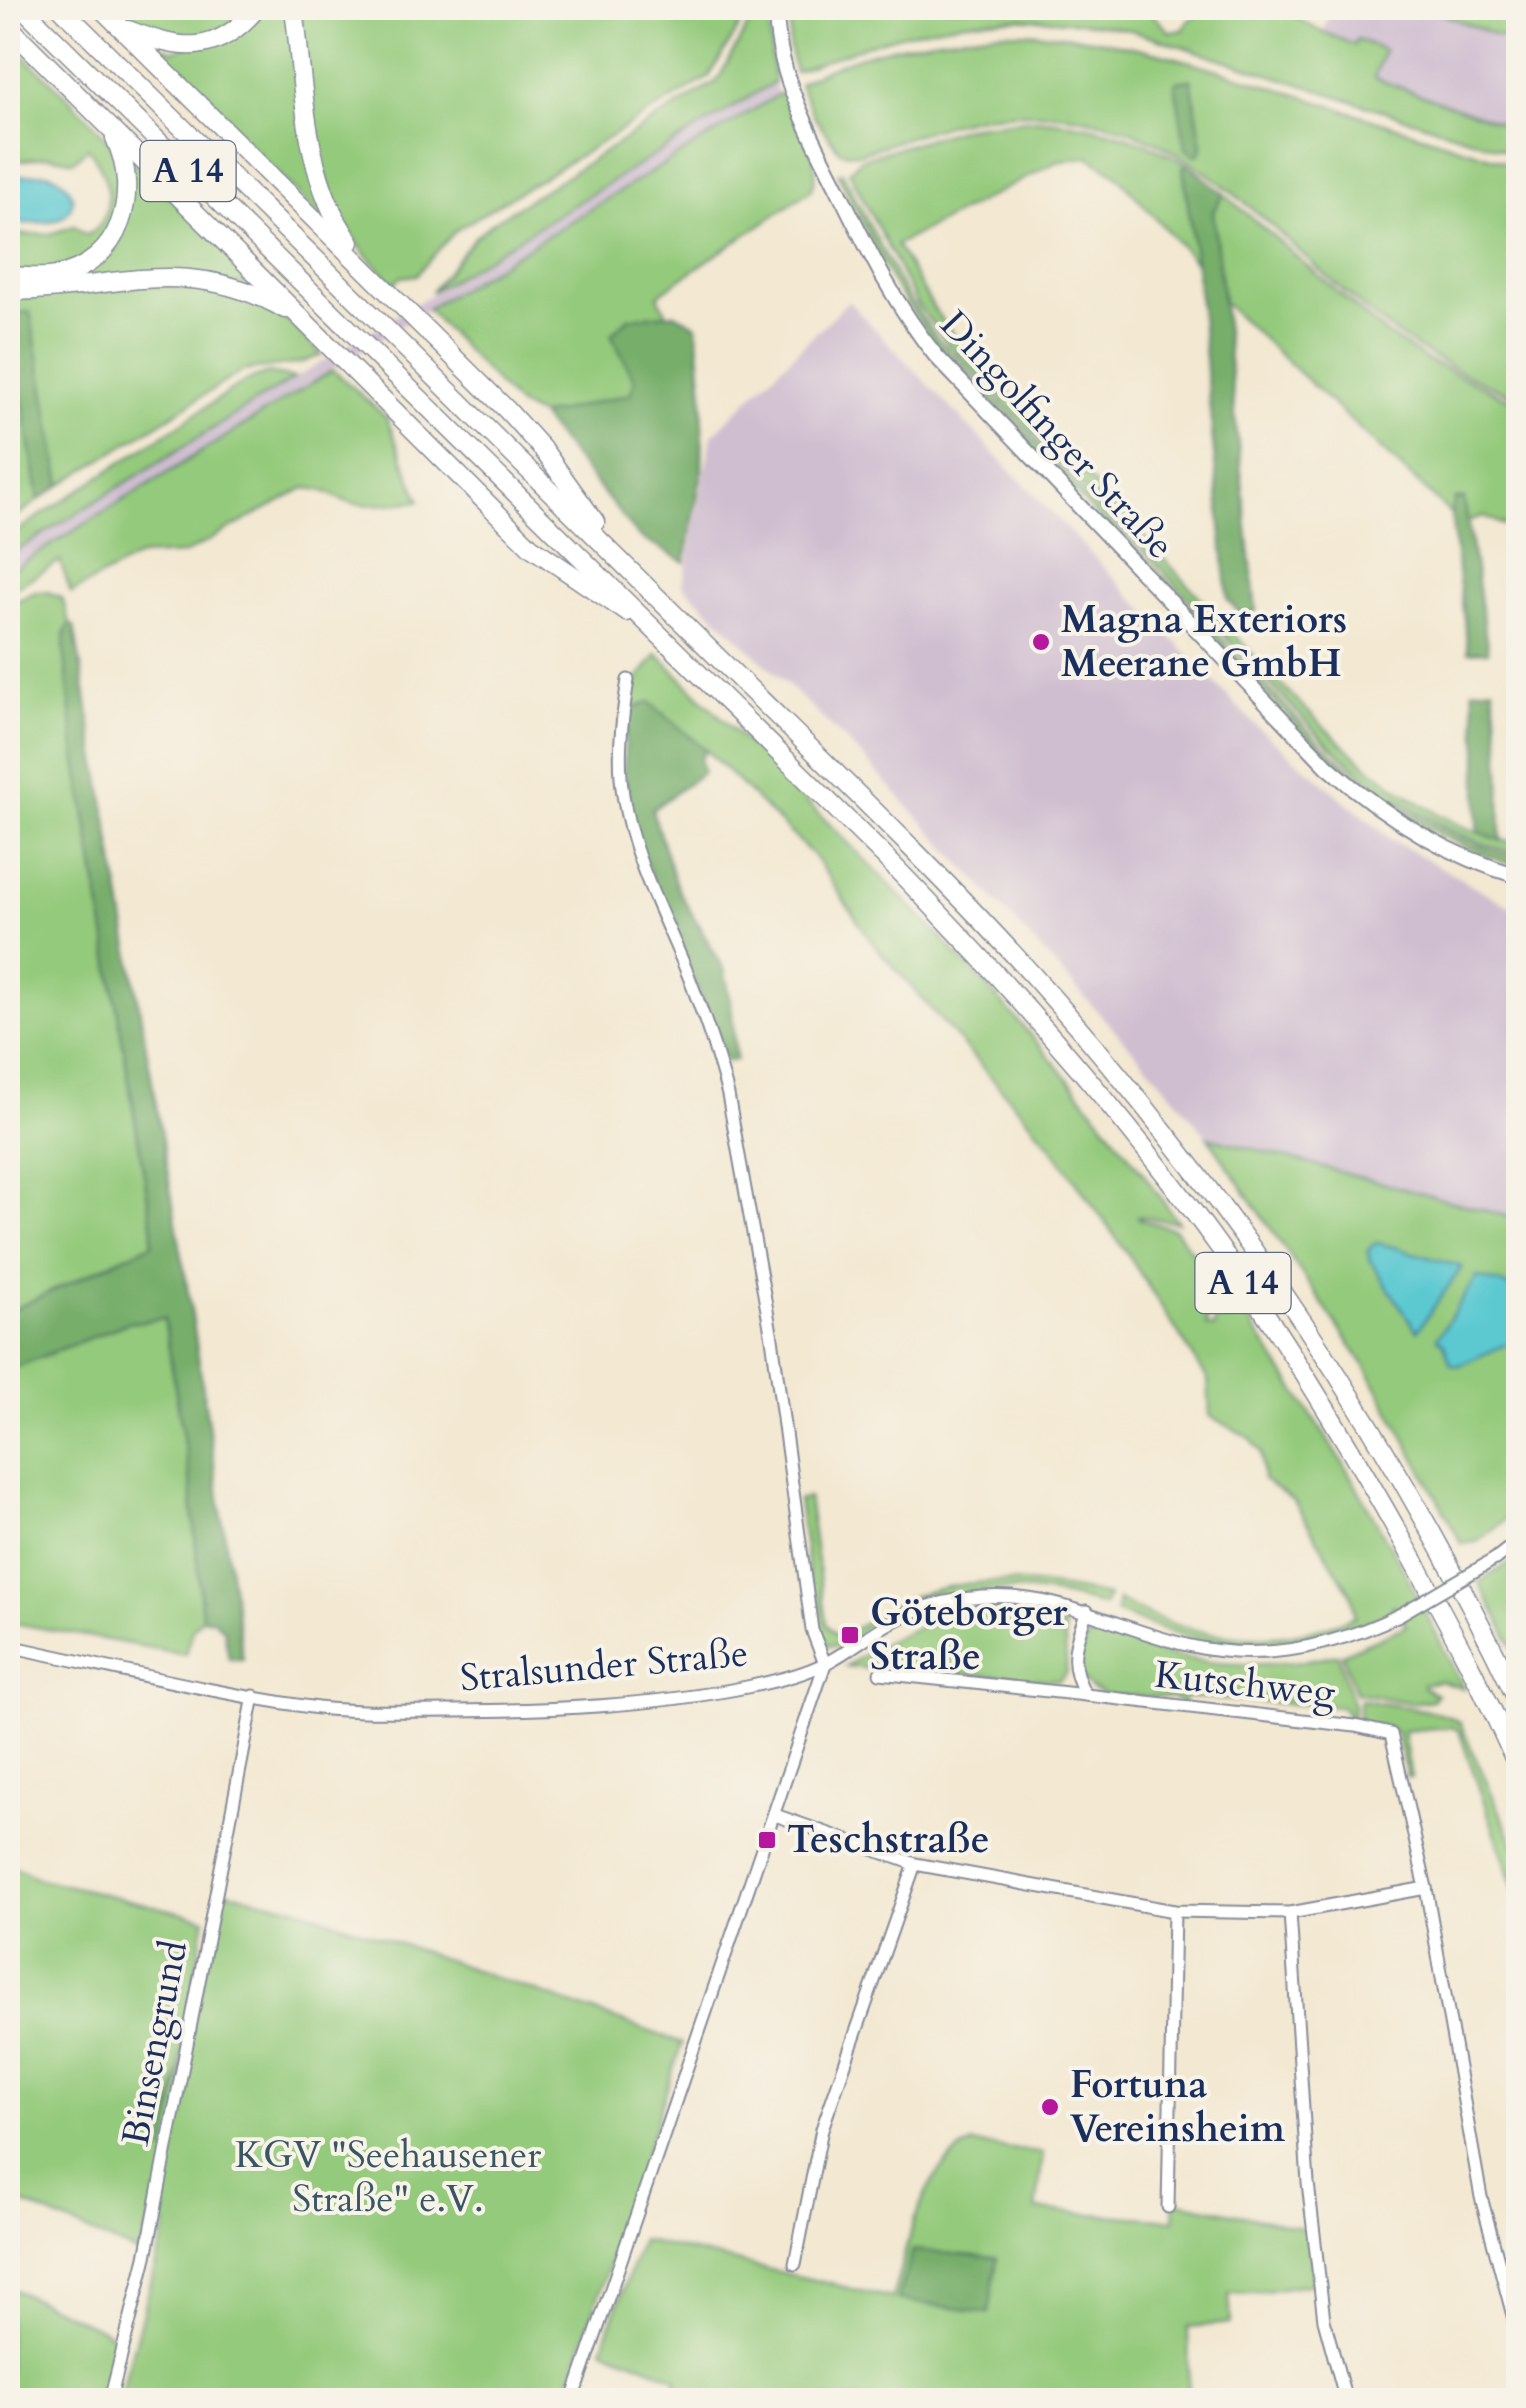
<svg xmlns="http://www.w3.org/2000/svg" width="1526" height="2408" font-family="Cardo,serif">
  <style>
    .industrial { fill: #cfbdd0 }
    .green { fill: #94ca7b; stroke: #587c6c; stroke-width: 2.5 }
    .forest { fill: #77ae6b; stroke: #496e64; stroke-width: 2.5 }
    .water { fill: #5cc9d1; stroke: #3c7c98; stroke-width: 2.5 }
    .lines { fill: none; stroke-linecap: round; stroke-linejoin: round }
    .minor-casing { stroke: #878c98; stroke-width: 15 }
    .major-casing { stroke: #878c98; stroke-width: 18 }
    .highway-casing { stroke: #878c98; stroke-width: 21 }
    .minor { stroke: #fff; stroke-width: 11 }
    .major { stroke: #fff; stroke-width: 14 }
    .highway { stroke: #fff; stroke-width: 18 }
    .minor-bridge-casing { stroke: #878c98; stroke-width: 15; stroke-linecap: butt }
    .minor-bridge { stroke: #fff; stroke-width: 11 }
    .poi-dot { fill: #b5179e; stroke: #f7f3e8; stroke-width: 4 }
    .labels { text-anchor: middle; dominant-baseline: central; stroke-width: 8; stroke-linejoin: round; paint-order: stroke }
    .shield { fill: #f7f3e8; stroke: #5d6a87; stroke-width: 2.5 }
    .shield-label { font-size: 35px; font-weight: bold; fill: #1b2f5e }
    .street-label { font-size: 38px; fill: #1b2f5e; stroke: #f7f3e8 }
    .poi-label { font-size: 38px; font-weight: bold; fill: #1b2f5e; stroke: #f7f3e8; text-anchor: start }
    .park-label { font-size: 38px; fill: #395665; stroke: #f7f3e8 }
  </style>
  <rect width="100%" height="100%" fill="#f7f3e8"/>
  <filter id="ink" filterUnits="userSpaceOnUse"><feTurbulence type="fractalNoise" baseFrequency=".01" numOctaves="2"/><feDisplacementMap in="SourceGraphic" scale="20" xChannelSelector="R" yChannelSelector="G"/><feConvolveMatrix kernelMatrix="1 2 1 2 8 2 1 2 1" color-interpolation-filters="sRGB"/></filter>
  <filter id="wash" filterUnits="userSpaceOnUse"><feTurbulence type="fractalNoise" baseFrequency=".0048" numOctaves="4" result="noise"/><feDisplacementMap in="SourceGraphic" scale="40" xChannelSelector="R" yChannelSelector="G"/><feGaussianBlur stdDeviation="2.25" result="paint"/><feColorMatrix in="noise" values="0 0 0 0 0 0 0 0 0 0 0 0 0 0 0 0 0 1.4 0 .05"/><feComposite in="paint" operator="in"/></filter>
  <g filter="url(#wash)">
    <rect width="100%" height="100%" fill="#f3e8d1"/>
    <g class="industrial">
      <path d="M1332 8H1518V139L1307 71Z"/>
      <path d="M774 82 778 95 427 309 8 572V556Z"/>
      <path d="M848 301 1257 727 1392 840 1518 911V1219L1208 1137 1157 1076 860 754 683 585 712 435Z"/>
    </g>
    <g class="green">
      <path d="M115 8H252C242 16 231 28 220 34 185 50 140 32 115 8Z"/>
      <path d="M263 8H288L333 229 145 42 175 51Z"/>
      <path d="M298 8H751L709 77 456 230 416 275 401 277 394 284C382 271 369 259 358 244 310 177 310 86 298 8Z"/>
      <path d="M758 8H768L774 82 431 292 474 238 493 222 717 81Z"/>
      <path d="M792 8H1152L1150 12 1170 32 1183 30 1189 20 1206 12 1203 8H1281L1312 27 1354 45 1357 39 1384 50 1374 78 1518 129V154L1131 30C1000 5 917 22 795 72L789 45Z"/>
      <path d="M1427 8H1491L1518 15V40L1497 36Z"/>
      <path d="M1002 32C1101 31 1192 61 1285 91 1363 116 1441 141 1518 166V397C1474 380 1429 358 1391 330 1263 234 1185 100 1004 114 954 118 904 140 857 154L840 151 815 118 799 84C853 49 938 37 1002 32Z"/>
      <path d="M8 41C31 63 103 126 114 151 132 194 110 258 61 270 45 274 24 272 8 273V235L50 234 74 226 86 235C121 219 108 171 88 148L74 161 50 156 8 163Z"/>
      <path d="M784 91C795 121 827 161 811 190L663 291 658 296 667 314 630 318 635 381 630 394 540 416 517 405 427 309Z"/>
      <path d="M1032 119C1090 122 1138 136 1189 165L1183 167 1196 263 1116 174 1088 156 1057 162 896 245 934 309 955 337C1030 416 1105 495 1179 575 1269 669 1385 818 1518 844V855C1442 835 1378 790 1321 737L948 344 917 304 849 171 861 159 966 127Z"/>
      <path d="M127 156 272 295 242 285 34 283 111 248Z"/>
      <path d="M842 172 905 294 936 337 1317 740C1376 794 1440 837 1518 859V866C1439 842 1373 800 1313 743L936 346 893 284 838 174Z"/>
      <path d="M1224 194 1385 333 1427 360 1518 403V531L1483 516 1468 521 1463 499 1455 500 1451 514 1223 302 1213 211Z"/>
      <path d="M149 284C202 289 251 292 294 326 305 336 312 346 322 355L300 363 242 371 61 485 30 313 9 314 39 500 8 523V298Z"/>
      <path d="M333 370 386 417 420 501C398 503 374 507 352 503 333 499 331 489 305 488L184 554 140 556 71 593 60 561 8 592V572Z"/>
      <path d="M268 373 294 378 8 556V537L244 382Z"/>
      <path d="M35 592H48L62 598 70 624 65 633 75 749 153 1230 152 1244 8 1312V605Z"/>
      <path d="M657 654C839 836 1031 1010 1178 1222L1138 1216 1139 1219 1175 1229 1214 1282 1206 1326 1214 1328 1219 1284 1224 1282 1343 1463 1406 1574 1464 1689 1439 1681 1423 1684 1424 1688 1437 1694 1432 1700 1411 1703 1355 1692 1342 1654 1406 1626 1395 1605 1392 1606 1394 1610C1288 1661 1223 1655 1116 1612L1118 1600C1191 1640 1276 1651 1355 1616L1352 1596 1294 1501 1263 1480 1261 1452 1250 1438 1210 1416 1208 1380 1129 1256 1048 1142 872 942 814 856 706 750 649 702 627 712 632 687Z"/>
      <path d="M1208 1137 1518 1219V1510L1476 1542 1462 1544 1369 1372Z"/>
      <path d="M164 1318 191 1487 202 1618 193 1628 185 1654 8 1622V1370L127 1323Z"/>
      <path d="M808 1498 826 1624 835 1634C858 1633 882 1609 904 1600 975 1572 1035 1581 1108 1596L1103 1606C998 1573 930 1591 838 1646H829L817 1631 798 1500Z"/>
      <path d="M1518 1558V1657L1479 1582Z"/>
      <path d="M1026 1610 1050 1617 1064 1628 1067 1672 1059 1681 902 1669 883 1655H873L871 1669 846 1666C907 1626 952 1609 1026 1610Z"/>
      <path d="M1089 1635C1117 1636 1139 1647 1165 1654 1223 1668 1280 1668 1338 1654L1353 1705 1352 1722 1342 1707 1184 1697V1705L1174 1698 1104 1694 1091 1688 1081 1678 1079 1654Z"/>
      <path d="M1360 1699C1390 1707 1436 1707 1460 1723L1518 1852V1898L1459 1731 1451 1727 1403 1731 1411 1777H1407L1396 1732 1383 1726 1357 1723Z"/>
      <path d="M8 1863 40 1879 205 1918 164 2154 220 1890 301 1909 682 2043 564 2400H119L167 2224 154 2210 139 2254 8 2197Z"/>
      <path d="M973 2144 1043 2153 1036 2210 1174 2220 1175 2201 1308 2229 1314 2283 1252 2293H1229L1231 2323 1188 2327 1189 2400H671L677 2378 602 2348 641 2240 892 2298C910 2245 916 2171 973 2144Z"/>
      <path d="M8 2287 120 2338 103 2400H8Z"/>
    </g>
    <g class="forest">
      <path d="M1191 79 1202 145 1200 154 1195 155 1186 149 1175 85 1177 81Z"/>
      <path d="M1189 165 1224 194 1213 211 1256 611 1244 618 1228 600 1196 264 1183 167Z"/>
      <path d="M30 312 61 485 39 500 8 314Z"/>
      <path d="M675 313 697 325 703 394 702 471 685 562 639 537 540 416 630 394 635 381 611 334 629 318Z"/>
      <path d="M1455 499H1464L1488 651 1468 652 1451 514Z"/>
      <path d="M70 624 74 626 192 1315 243 1659H229L224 1630 213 1619 202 1618 191 1487 164 1318 127 1323 8 1370V1312L152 1244 153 1230 75 749 64 648 65 633Z"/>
      <path d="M1493 687 1500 745 1501 841 1478 832V748L1473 689Z"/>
      <path d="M649 702 706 750 700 759 703 772 652 810 677 888 724 969 731 1002 736 1060 726 1061 634 835 624 768 627 712Z"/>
      <path d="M913 2250 997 2258 989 2313 897 2300Z"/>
    </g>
    <g class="water">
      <path d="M45 173C71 176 84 208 58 219 45 225 22 222 8 224V177Z"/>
      <path d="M1379 1243 1462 1267 1417 1331 1370 1261 1368 1251 1374 1244Z"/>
      <path d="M1477 1277 1518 1289V1339L1458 1366 1451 1364 1444 1344 1437 1338Z"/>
    </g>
  </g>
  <g filter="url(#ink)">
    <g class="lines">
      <g class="minor-casing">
        <g id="minor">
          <path d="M1495 1559 1518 1541"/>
          <path d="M1087 1611C1075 1643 1067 1664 1086 1695L1355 1726 1391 1734 1426 1888 1481 2197 1518 2334"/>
          <path d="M8 1646C110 1667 214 1694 318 1708 363 1713 409 1711 454 1711 551 1710 651 1706 747 1687 772 1682 803 1675 826 1663 848 1652 868 1635 890 1623 917 1607 952 1599 983 1597 1057 1592 1118 1629 1187 1645 1261 1663 1333 1647 1399 1615"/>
          <path d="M880 1673 1086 1695"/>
          <path d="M775 1815 915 1864 1174 1911 1290 1913 1426 1888"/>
          <path d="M1290 1913 1308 2183 1324 2320 1346 2400"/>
          <path d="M1168 2207 1174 1911"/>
          <path d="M795 2264 822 2129 915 1864"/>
          <path d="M110 2400 146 2257 254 1696"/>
          <path d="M573 2400 825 1664 812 1630 772 1338 728 1095C718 1055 704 1016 689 977 665 917 633 861 623 795 617 756 622 718 628 680"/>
        </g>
      </g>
      <g class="major-casing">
        <path id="major" d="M776 8C776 74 809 131 838 189 867 248 894 304 936 356L1328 767C1383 815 1448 856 1518 876"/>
      </g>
      <g class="highway-casing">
        <g id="highway">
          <path d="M23 8 884 856C1018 993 1147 1139 1255 1298 1311 1382 1363 1469 1412 1557 1450 1626 1487 1695 1518 1767"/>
          <path d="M61 8C273 216 484 426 695 635 810 749 929 860 1037 980 1233 1200 1392 1435 1518 1701"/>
          <path d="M101 8 507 410 544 451 595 522"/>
          <path d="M294 8C304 85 303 176 350 242"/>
          <path d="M8 26 531 547 627 612"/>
          <path d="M128 30C183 51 216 56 257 8"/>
          <path d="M8 276C23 276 41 279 55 276 122 264 141 193 115 138"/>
          <path d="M8 291C112 291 184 252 285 309"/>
        </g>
      </g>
      <use href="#minor" class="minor"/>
      <use href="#major" class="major"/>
      <use href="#highway" class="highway"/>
      <g class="minor-bridge-casing">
        <path id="minor-bridge" d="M1399 1615 1495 1559"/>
      </g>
      <use href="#minor-bridge" class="minor-bridge"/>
    </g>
  </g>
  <g class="poi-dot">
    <circle cx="1041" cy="642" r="10"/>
    <rect x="840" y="1625" width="20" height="20" rx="5"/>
    <rect x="757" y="1830" width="20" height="20" rx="5"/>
    <circle cx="1050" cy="2107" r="10"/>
  </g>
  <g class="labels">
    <g class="shield">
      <rect x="140.5" y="141" width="95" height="60" rx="8"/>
      <rect x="1195.5" y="1253" width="95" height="60" rx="8"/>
    </g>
    <g class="shield-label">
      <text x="188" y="171">A 14</text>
      <text x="1243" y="1283">A 14</text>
    </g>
    <g class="street-label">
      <text transform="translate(1057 435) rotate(47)">Dingolfinger Straße</text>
      <text transform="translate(604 1666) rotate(-5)">Stralsunder Straße</text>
      <text transform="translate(1245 1684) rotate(6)">Kutschweg</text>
      <text transform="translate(155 2043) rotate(-79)">Binsengrund</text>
    </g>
    <g class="poi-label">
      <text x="1061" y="620">Magna Exteriors<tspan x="1061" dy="44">Meerane GmbH</tspan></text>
      <text x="870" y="1613">Göteborger<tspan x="870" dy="44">Straße</tspan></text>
      <text x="787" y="1840">Teschstraße</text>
      <text x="1070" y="2085">Fortuna<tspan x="1070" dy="44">Vereinsheim</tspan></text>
    </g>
    <g class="park-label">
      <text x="388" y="2155">KGV "Seehausener<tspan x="388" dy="44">Straße" e.V.</tspan></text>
    </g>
  </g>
  <rect width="1526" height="2408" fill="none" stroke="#f7f3e8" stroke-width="40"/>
</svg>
